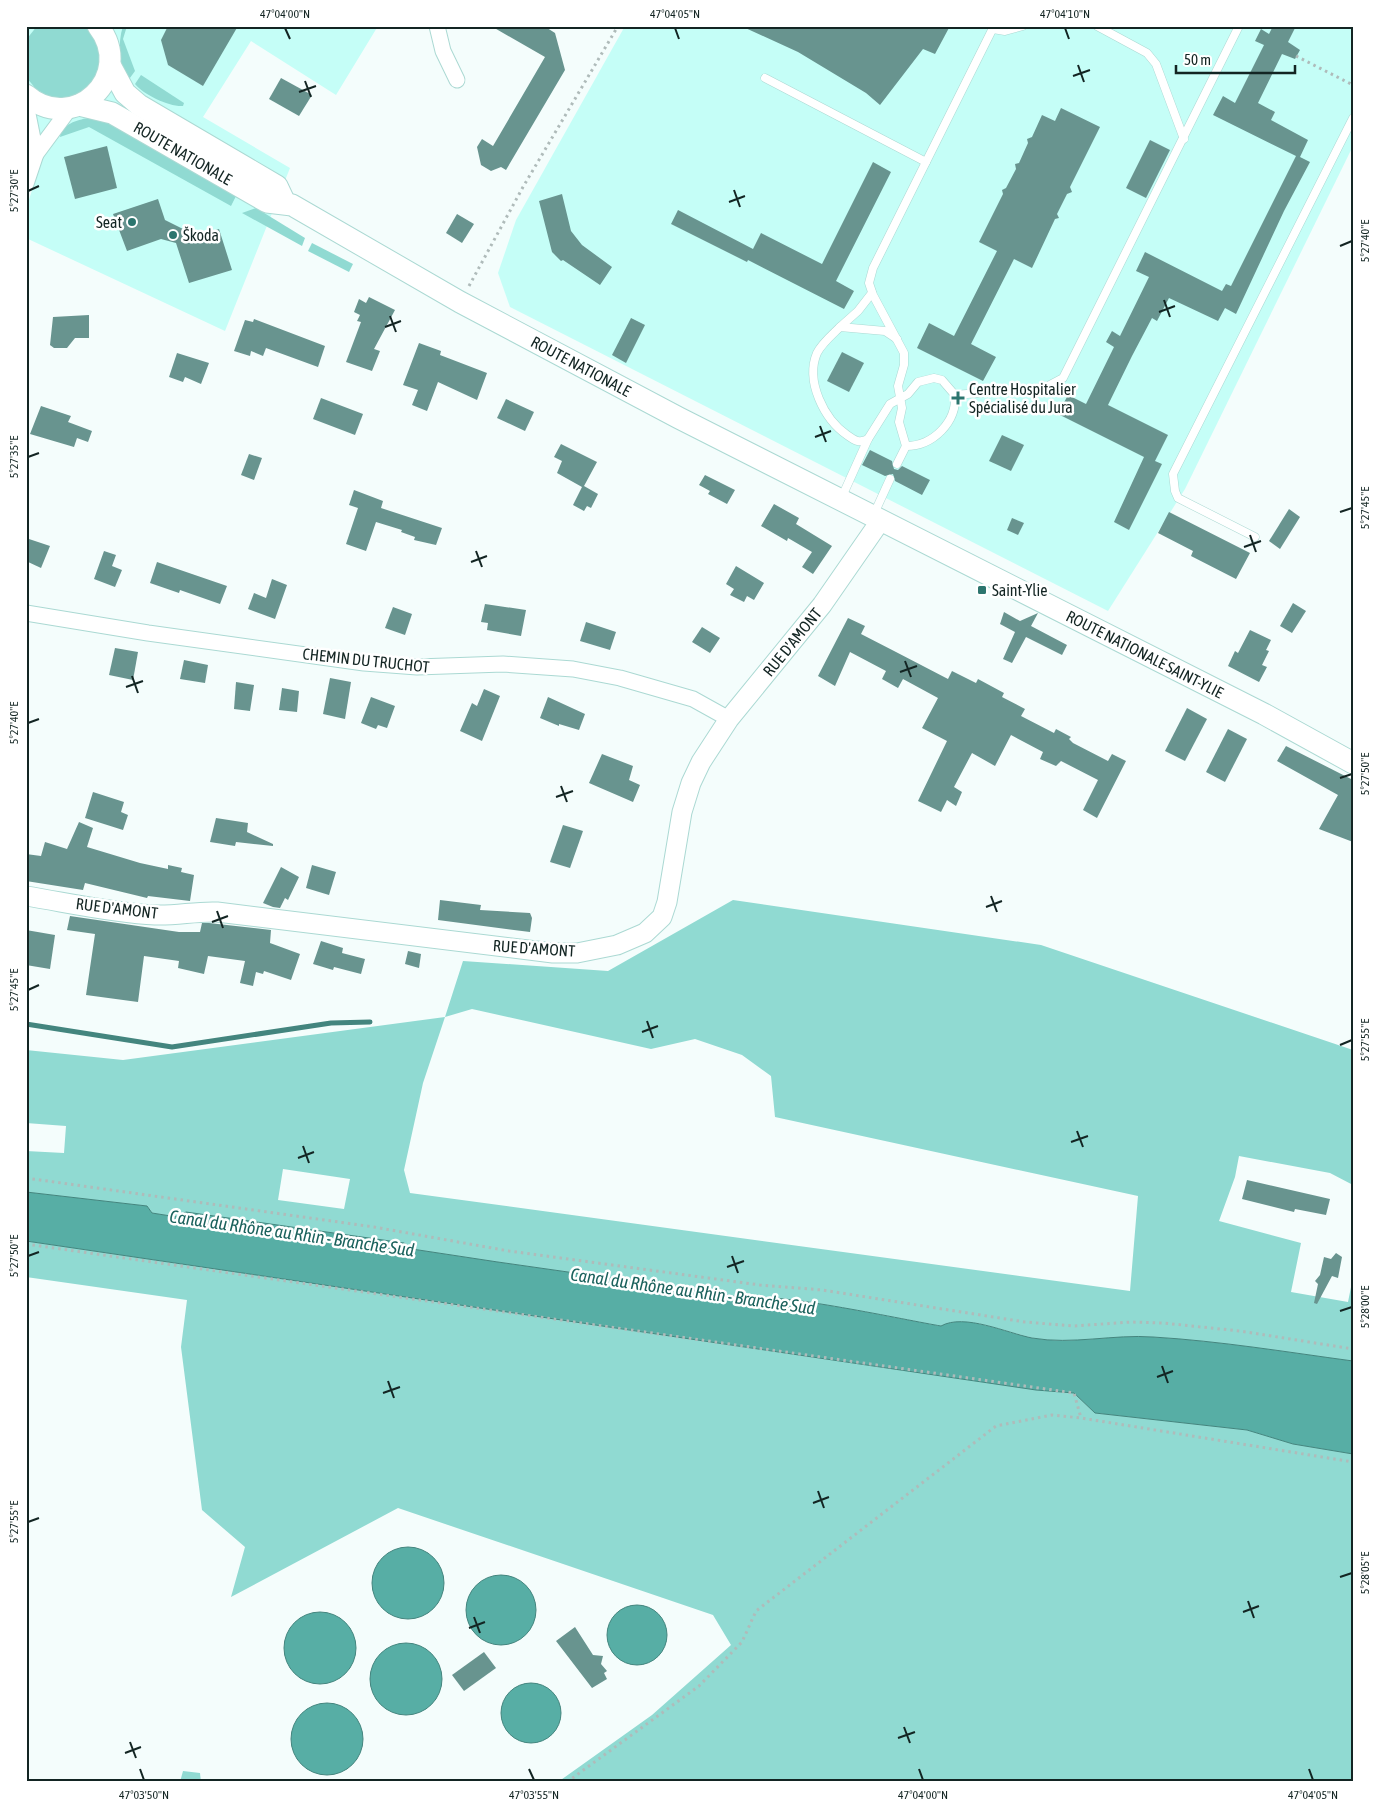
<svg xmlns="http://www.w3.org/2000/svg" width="1379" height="1808" font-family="'Asap Condensed',sans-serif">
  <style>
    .built { fill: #c5fef7 }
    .green { fill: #90dad2; fill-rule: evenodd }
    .water { fill: #57aea5; stroke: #43857e }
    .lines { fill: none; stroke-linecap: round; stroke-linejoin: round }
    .stream { stroke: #43857e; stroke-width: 5 }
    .building { fill: #68948f }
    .service-casing { stroke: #abd9d3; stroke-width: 9 }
    .minor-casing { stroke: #abd9d3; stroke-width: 17 }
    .tertiary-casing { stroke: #abd9d3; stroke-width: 21 }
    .secondary-casing { stroke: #abd9d3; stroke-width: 23 }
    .path { stroke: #afbbba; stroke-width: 3; stroke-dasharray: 2.5 4; stroke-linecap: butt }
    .service { stroke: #fff; stroke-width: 8 }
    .minor { stroke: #fff; stroke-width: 15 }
    .tertiary { stroke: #fff; stroke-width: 19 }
    .secondary { stroke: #fff; stroke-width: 21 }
    .ticks { fill: none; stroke: #132523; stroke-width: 2 }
    .poi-dot { fill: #2c756e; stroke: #fff; stroke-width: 2 }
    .labels { text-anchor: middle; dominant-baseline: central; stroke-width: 5; stroke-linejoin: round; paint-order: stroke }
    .street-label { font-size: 16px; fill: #132523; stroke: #fff }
    .poi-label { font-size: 16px; fill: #132523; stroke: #fff; text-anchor: start }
    .water-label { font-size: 18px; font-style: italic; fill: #1b625d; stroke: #fff }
    .neatline { fill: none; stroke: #132523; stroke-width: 2 }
    .ticks-label { font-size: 12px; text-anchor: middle; fill: #132523 }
  </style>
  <rect width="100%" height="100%" fill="#f4fdfc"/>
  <g class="built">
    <path d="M26 26H378L336 95 251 41 203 117 290 168 225 331 26 238V209L33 187 26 184Z"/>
    <path d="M625 26H1353V146L1185 489 1108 611 510 307 498 273 516 220Z"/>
  </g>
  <g class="green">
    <path d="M37 26H87L98 39 101 68 85 92 64 99 49 97 36 89 26 77V40Z"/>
    <path d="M123 26H127L123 39 135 71 127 82C120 64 117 45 123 26Z"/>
    <path d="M141 75 184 103 183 106C169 107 144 95 135 84Z"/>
    <path d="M88 118 109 123 236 196 231 206 89 127 60 137C62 124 77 120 88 118Z"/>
    <path d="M256 208 305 238 302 246 242 213Z"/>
    <path d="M312 243 353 264 349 272 308 251Z"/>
    <path d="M733 900 1041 945 1353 1050V1185L1330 1173 1239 1156 1235 1177 1219 1221 1301 1243 1291 1292 1348 1302 1353 1277V1361C1286 1352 1220 1341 1154 1337 1114 1334 1073 1345 1033 1338 1008 1333 964 1313 941 1326 912 1321 770 1291 752 1299 639 1281 525 1267 412 1249L404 1243 186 1212 177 1217 152 1213 147 1206 26 1192V1151L64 1153 66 1126 26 1123V1050L123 1060 445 1017 463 961 608 971ZM472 1009 651 1049 695 1039 742 1055 771 1076 775 1117 1138 1196 1130 1291 410 1193 404 1170 423 1083 445 1017ZM283 1169 350 1179 344 1209 278 1200Z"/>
    <path d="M26 1241 1036 1390 1074 1393 1095 1413 1247 1430 1293 1444 1353 1454V1782H558L652 1715 731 1645 713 1615 398 1508 231 1597 245 1547 202 1510 181 1347 187 1300 26 1277Z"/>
    <path d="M183 1771 200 1773 201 1782H180Z"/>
  </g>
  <g class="water">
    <path d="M26 1192 147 1206 152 1213 177 1217 186 1212 404 1243 412 1249C525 1267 639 1281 752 1299 772 1291 910 1321 941 1326 964 1313 1007 1333 1032 1338 1072 1345 1114 1334 1153 1337 1220 1341 1286 1352 1353 1361V1454L1293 1444 1247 1430 1095 1413 1074 1393 1036 1390 26 1241Z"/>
    <circle cx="408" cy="1583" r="36"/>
    <circle cx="501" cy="1610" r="35"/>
    <circle cx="637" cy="1635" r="30"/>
    <circle cx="320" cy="1648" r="36"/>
    <circle cx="406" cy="1679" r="36"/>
    <circle cx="531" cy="1713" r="30"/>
    <circle cx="327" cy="1739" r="36"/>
  </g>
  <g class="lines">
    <path class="stream" d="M26 1024 172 1047 331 1023 370 1022"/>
  </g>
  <g class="building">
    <path d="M168 26H238L203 86 168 65 161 40Z"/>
    <path d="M491 26H544L555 33 565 70 506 170 501 167 491 171 481 165 477 147 482 139 493 146 545 57Z"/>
    <path d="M741 26H950L935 54 923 49 880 105 866 93 798 52Z"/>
    <path d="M1273 26H1296L1288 42 1300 50 1295 59 1282 54 1258 103 1275 112 1271 120 1308 140 1300 157 1310 162 1284 211 1236 314 1225 308 1218 321 1169 298 1157 321 1152 318 1132 356 1108 405 1168 435 1155 461 1162 464 1129 530 1114 522 1144 457 1058 414 1068 395 1086 404 1114 347 1106 342 1112 331 1120 336 1149 277 1136 271 1145 252 1222 291 1226 284 1231 286 1296 156 1213 115 1223 96 1235 103 1264 45 1255 41 1261 29 1269 34Z"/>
    <path d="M281 78 312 95 299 116 269 99Z"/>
    <path d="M1061 108 1100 127 1070 187 1072 192 1067 194 1057 214 1059 218 1055 219 1032 268 1014 259 971 344 996 357 983 381 917 348 929 323 954 336 997 251 979 242 1003 194 1002 190 1006 188 1016 169 1015 164 1019 163 1028 143 1027 139 1032 137 1042 115 1055 121Z"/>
    <path d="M1150 140 1170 150 1146 198 1126 188Z"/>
    <path d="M107 146 117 188 75 199 64 157Z"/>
    <path d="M873 162 891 172 836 281 854 291 844 309 748 260 747 262 671 224 678 210 753 249 761 233 822 264Z"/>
    <path d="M562 194 571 231 582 245 612 267 600 285 563 260 561 261 552 252 539 201Z"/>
    <path d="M158 199 165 220 197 236 219 229 232 270 189 283 176 243 161 239 127 251 113 214Z"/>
    <path d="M457 214 474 224 462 243 446 233Z"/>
    <path d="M369 297 395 310 374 349 380 351 372 371 346 362 361 322 357 321 360 315 354 312 359 299 366 303Z"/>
    <path d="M89 315V338H75L67 348H54L50 345 53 317Z"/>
    <path d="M631 318 645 325 626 363 612 355Z"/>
    <path d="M254 319 325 346 318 367 266 348 263 356 251 351 250 356 234 351 245 320 253 322Z"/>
    <path d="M419 343 441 351 440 355 487 373 477 400 438 382 427 411 412 405 418 390 403 385Z"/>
    <path d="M842 352 864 363 849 392 827 381Z"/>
    <path d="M177 353 209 363 201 384 185 377 183 382 169 377Z"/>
    <path d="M321 398 363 414 355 435 313 419Z"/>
    <path d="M506 399 534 412 525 431 497 418Z"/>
    <path d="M41 406 71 416 68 422 92 431 88 442 77 438 74 447 30 434Z"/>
    <path d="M1002 435 1024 445 1011 471 989 461Z"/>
    <path d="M561 444 597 462 584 486 598 494 591 508 587 506 584 511 573 505 582 487 557 473 562 461 554 457Z"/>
    <path d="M870 450 892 461 894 469 898 470 902 466 930 480 922 495 895 481 893 474 885 476 862 465Z"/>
    <path d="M249 454 262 458 254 480 241 475Z"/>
    <path d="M705 475 735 490 727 504 708 494 710 491 699 485Z"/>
    <path d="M354 490 383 501 381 508 442 528 436 545 414 540 415 537 401 532 402 530 376 522 366 551 346 544 358 508 349 505Z"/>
    <path d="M774 504 799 518 796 524 832 546 813 574 802 567 812 552 788 538 787 541 761 526Z"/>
    <path d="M1289 509 1300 517 1280 549 1269 541Z"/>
    <path d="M1169 512 1250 553 1236 579 1191 556 1193 551 1158 533Z"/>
    <path d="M1012 518 1024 523 1018 535 1007 530Z"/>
    <path d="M26 538 50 546 41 568 26 561Z"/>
    <path d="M104 551 116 555 112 566 122 570 115 587 94 579Z"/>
    <path d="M157 562 227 586 220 604 180 590 179 593 150 583Z"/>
    <path d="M736 566 764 583 754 600 747 596 744 602 730 595 734 589 726 584Z"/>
    <path d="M272 579 287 585 275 619 248 609 254 593 266 598Z"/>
    <path d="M1293 603 1306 611 1292 633 1280 626Z"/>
    <path d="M485 604 526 610 521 636 487 630 488 623 481 622Z"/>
    <path d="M393 607 412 614 405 635 385 628Z"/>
    <path d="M1004 612 1020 621 1038 613 1031 626 1067 645 1062 655 1026 637 1012 663 1003 659 1015 632 1000 624Z"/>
    <path d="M848 618 865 626 861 634 896 652 948 679 952 671 976 683 978 679 1004 693 1002 697 1025 709 1021 716 1054 733 1056 729 1071 737 1069 739 1073 743 1108 761 1112 754 1126 761 1097 818 1083 810 1098 780 1061 761 1056 766 1040 759 1043 752 1011 735 995 766 972 753 954 787 962 792 956 806 947 800 941 812 918 801 947 741 922 728 938 698 903 679 898 688 882 679 886 671 850 652 835 686 818 676Z"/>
    <path d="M586 622 616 632 610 650 580 641Z"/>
    <path d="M702 627 720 638 710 653 692 642Z"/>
    <path d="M1250 630 1271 640 1266 650 1269 651 1262 665 1267 667 1259 682 1228 666 1235 651 1238 653Z"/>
    <path d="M115 648 138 652 133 680 109 675Z"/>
    <path d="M184 660 208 665 205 683 180 679Z"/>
    <path d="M330 678 351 682 345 719 323 714Z"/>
    <path d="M236 682 254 685 250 711 234 709Z"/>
    <path d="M282 688 299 691 297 712 279 710Z"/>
    <path d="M484 689 500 696 482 741 460 731 472 703 477 706Z"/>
    <path d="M371 697 395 706 387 728 378 725 376 729 361 723Z"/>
    <path d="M548 697 585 714 579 730 559 724V726L540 718Z"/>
    <path d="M1187 708 1207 719 1185 761 1165 751Z"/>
    <path d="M1228 729 1247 739 1225 782 1206 772Z"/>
    <path d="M1286 746 1353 780V842L1319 829 1338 795 1277 761Z"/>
    <path d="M602 754 633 766 629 780 640 785 633 802 589 783Z"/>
    <path d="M93 792 124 802 121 812 128 815 123 830 85 818Z"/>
    <path d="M216 818 248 823 247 832 273 844V846L236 842 235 846 210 842Z"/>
    <path d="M79 822 93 828 87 847 140 863 168 869V865L182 868 181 872 194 875 190 901 148 896 147 898 85 883 83 890 26 881V854L41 856 45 842 67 849Z"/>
    <path d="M563 825 583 831 570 868 550 862Z"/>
    <path d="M312 865 336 872 329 895 306 888Z"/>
    <path d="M281 867 299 877 288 900 285 898 280 908 273 907 263 903Z"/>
    <path d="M440 900 481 905 480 910 530 913 532 918 530 932 438 920Z"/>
    <path d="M70 916 179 932H200L202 923H209L271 930 270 943 300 954 291 980 264 971 263 974 256 972 253 986 240 983 245 961 208 956 204 974 178 968 179 961 144 956 138 1002 86 995 95 934 67 930Z"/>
    <path d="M26 930 55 935 50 969 26 965Z"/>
    <path d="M321 941 343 948 342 953 365 959 361 974 334 967 333 970 313 964Z"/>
    <path d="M408 951 421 954 419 968 405 964Z"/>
    <path d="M1247 1180 1330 1199 1326 1215 1295 1209 1294 1212 1242 1199Z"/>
    <path d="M1336 1253 1342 1257 1338 1278 1332 1276 1317 1304 1314 1303 1318 1284 1315 1281 1320 1275 1324 1257 1331 1259Z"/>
    <path d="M575 1627 593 1655 603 1656 601 1664 607 1671 604 1673 607 1679 592 1688 556 1641Z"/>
    <path d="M484 1652 496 1668 464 1691 452 1675Z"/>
  </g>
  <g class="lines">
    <g class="service-casing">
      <g id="service">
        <path d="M1097 26 1147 53 1156 64 1184 139"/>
        <path d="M993 29 1005 31 1023 26"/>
        <path d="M765 78 926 162"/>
        <path d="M840 327 858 311 872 293"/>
        <path d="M897 339 885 331 840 327C832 335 822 343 817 353 805 381 824 419 847 435 854 440 859 444 868 439L890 404 908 394 918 382 934 378 942 380 955 395C957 422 933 446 906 446"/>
        <path d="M955 395 1039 388 1048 386 1063 378 1239 26"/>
        <path d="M906 446 899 422 902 408 898 386 904 365V353L873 295 869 283 873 268 994 26"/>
        <path d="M897 464 906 446"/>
        <path d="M841 499 868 439"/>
        <path d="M874 514 890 479"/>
        <path d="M1255 537 1178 498 1175 491 1173 474 1353 118"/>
      </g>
    </g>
    <g class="minor-casing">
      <g id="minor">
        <path d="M437 26 443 51 457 80"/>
        <path d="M26 104 36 154"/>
        <path d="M26 184 36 154 70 108"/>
        <path d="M26 613 148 633 364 663 417 667 503 664 573 669 620 678 693 699 729 719"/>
      </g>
    </g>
    <g class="tertiary-casing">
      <path id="tertiary" d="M26 896C69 903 113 913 155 915 176 916 196 911 217 912L553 953H577L617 945 645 933 662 917 667 902 682 812 691 783 701 762 729 719 822 605 881 520"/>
    </g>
    <g class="secondary-casing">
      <g id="secondary">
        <path d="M110 65 125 93 139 105 277 186 285 203"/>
        <path d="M26 95C73 136 137 76 98 26"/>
        <path d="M79 105 112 113 267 202 292 205 460 302 679 418 1264 714 1353 763"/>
      </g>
    </g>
    <g class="path">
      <path d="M1296 56 1353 85"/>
      <path d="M469 286 523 187 618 26"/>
      <path d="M26 1178 374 1227 509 1251 760 1285 822 1290 1025 1322 1074 1326 1131 1322 1163 1323 1240 1331 1353 1349"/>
      <path d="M26 1244 1074 1393 1081 1418"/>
      <path d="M567 1782 699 1686 742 1642 756 1611 996 1426 1052 1415 1081 1418 1353 1462"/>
    </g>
    <use href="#service" class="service"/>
    <use href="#minor" class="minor"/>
    <use href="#tertiary" class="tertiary"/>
    <use href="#secondary" class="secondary"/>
  </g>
  <path class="ticks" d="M285 28 290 39M675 28 679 39M1065 28 1069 39M1078 65 1084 82M1073 76 1090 70M305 81 311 97M299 92 316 86M734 190 740 207M28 191 39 186M729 202 745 196M1340 246 1352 241M1164 300 1170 317M1159 312 1175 306M390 316 396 332M385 327 401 321M820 426 826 442M815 437 831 431M28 457 39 453M1340 512 1352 508M1250 535 1256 552M1244 547 1261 541M476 551 482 567M471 562 487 556M905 661 911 677M900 672 917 666M132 676 138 693M126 687 143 681M28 723 39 719M1340 778 1352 774M561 786 567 802M556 797 573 791M991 896 997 912M986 907 1002 901M217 911 223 928M212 922 228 916M28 990 39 985M647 1021 653 1038M642 1032 658 1026M1340 1045 1352 1040M1077 1131 1083 1147M1071 1142 1088 1136M303 1146 309 1163M298 1158 314 1152M28 1256 39 1252M732 1256 738 1273M727 1267 744 1261M1340 1311 1352 1307M1162 1366 1168 1383M1157 1377 1173 1371M388 1381 394 1398M383 1393 400 1387M818 1491 824 1508M813 1503 829 1497M28 1522 39 1518M1340 1577 1352 1573M1248 1601 1254 1618M1243 1612 1259 1606M474 1617 480 1633M469 1628 485 1622M904 1727 910 1743M898 1738 915 1732M130 1742 136 1758M125 1753 141 1747M140 1769 144 1780M529 1769 534 1780M919 1769 923 1780M1309 1769 1313 1780"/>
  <g class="poi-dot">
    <circle cx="132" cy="222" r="5"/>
    <circle cx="173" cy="235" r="5"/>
    <path d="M955.5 390.5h5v5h5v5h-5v5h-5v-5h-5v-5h5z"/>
    <rect x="977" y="585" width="10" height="10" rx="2.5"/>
  </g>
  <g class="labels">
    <g class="street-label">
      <text transform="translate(183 153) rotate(30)">ROUTE NATIONALE</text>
      <text transform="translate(581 366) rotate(28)">ROUTE NATIONALE</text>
      <text transform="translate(792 642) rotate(-51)">RUE D'AMONT</text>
      <text transform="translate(1145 654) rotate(27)">ROUTE NATIONALE SAINT-YLIE</text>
      <text transform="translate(366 660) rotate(6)">CHEMIN DU TRUCHOT</text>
      <text transform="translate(117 908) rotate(7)">RUE D'AMONT</text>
      <text transform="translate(534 948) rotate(4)">RUE D'AMONT</text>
    </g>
    <g class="poi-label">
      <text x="122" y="222" text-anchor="end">Seat</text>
      <text x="183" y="235">Škoda</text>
      <text x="969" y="389">Centre Hospitalier<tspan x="969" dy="18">Spécialisé du Jura</tspan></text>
      <text x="992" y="590">Saint-Ylie</text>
    </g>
    <g class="water-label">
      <text transform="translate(292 1233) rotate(8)">Canal du Rhône au Rhin - Branche Sud</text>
      <text transform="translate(693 1291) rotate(8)">Canal du Rhône au Rhin - Branche Sud</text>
    </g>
  </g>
  <rect width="1379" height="1808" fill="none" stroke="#ffffff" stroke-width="55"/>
  <path d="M1176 65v8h119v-8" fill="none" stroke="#132523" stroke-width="2.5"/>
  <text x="1184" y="65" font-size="15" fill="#132523" stroke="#ffffff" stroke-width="4" paint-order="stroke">50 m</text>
  <rect x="28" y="28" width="1324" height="1752" class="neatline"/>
  <g class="ticks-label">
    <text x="285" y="18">47°04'00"N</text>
    <text x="675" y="18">47°04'05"N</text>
    <text x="1065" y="18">47°04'10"N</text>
    <text transform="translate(14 191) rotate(-90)" y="4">5°27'30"E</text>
    <text transform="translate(1365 241) rotate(-90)" y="4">5°27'40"E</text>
    <text transform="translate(14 457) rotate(-90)" y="4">5°27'35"E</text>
    <text transform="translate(1365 508) rotate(-90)" y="4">5°27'45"E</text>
    <text transform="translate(14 723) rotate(-90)" y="4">5°27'40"E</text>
    <text transform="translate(1365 774) rotate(-90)" y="4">5°27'50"E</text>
    <text transform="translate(14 990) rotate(-90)" y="4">5°27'45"E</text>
    <text transform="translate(1365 1040) rotate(-90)" y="4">5°27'55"E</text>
    <text transform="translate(14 1256) rotate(-90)" y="4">5°27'50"E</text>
    <text transform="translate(1365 1307) rotate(-90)" y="4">5°28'00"E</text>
    <text transform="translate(14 1522) rotate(-90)" y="4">5°27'55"E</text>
    <text transform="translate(1365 1573) rotate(-90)" y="4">5°28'05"E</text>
    <text x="144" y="1799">47°03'50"N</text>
    <text x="534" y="1799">47°03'55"N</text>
    <text x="923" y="1799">47°04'00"N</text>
    <text x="1313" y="1799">47°04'05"N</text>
  </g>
</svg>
